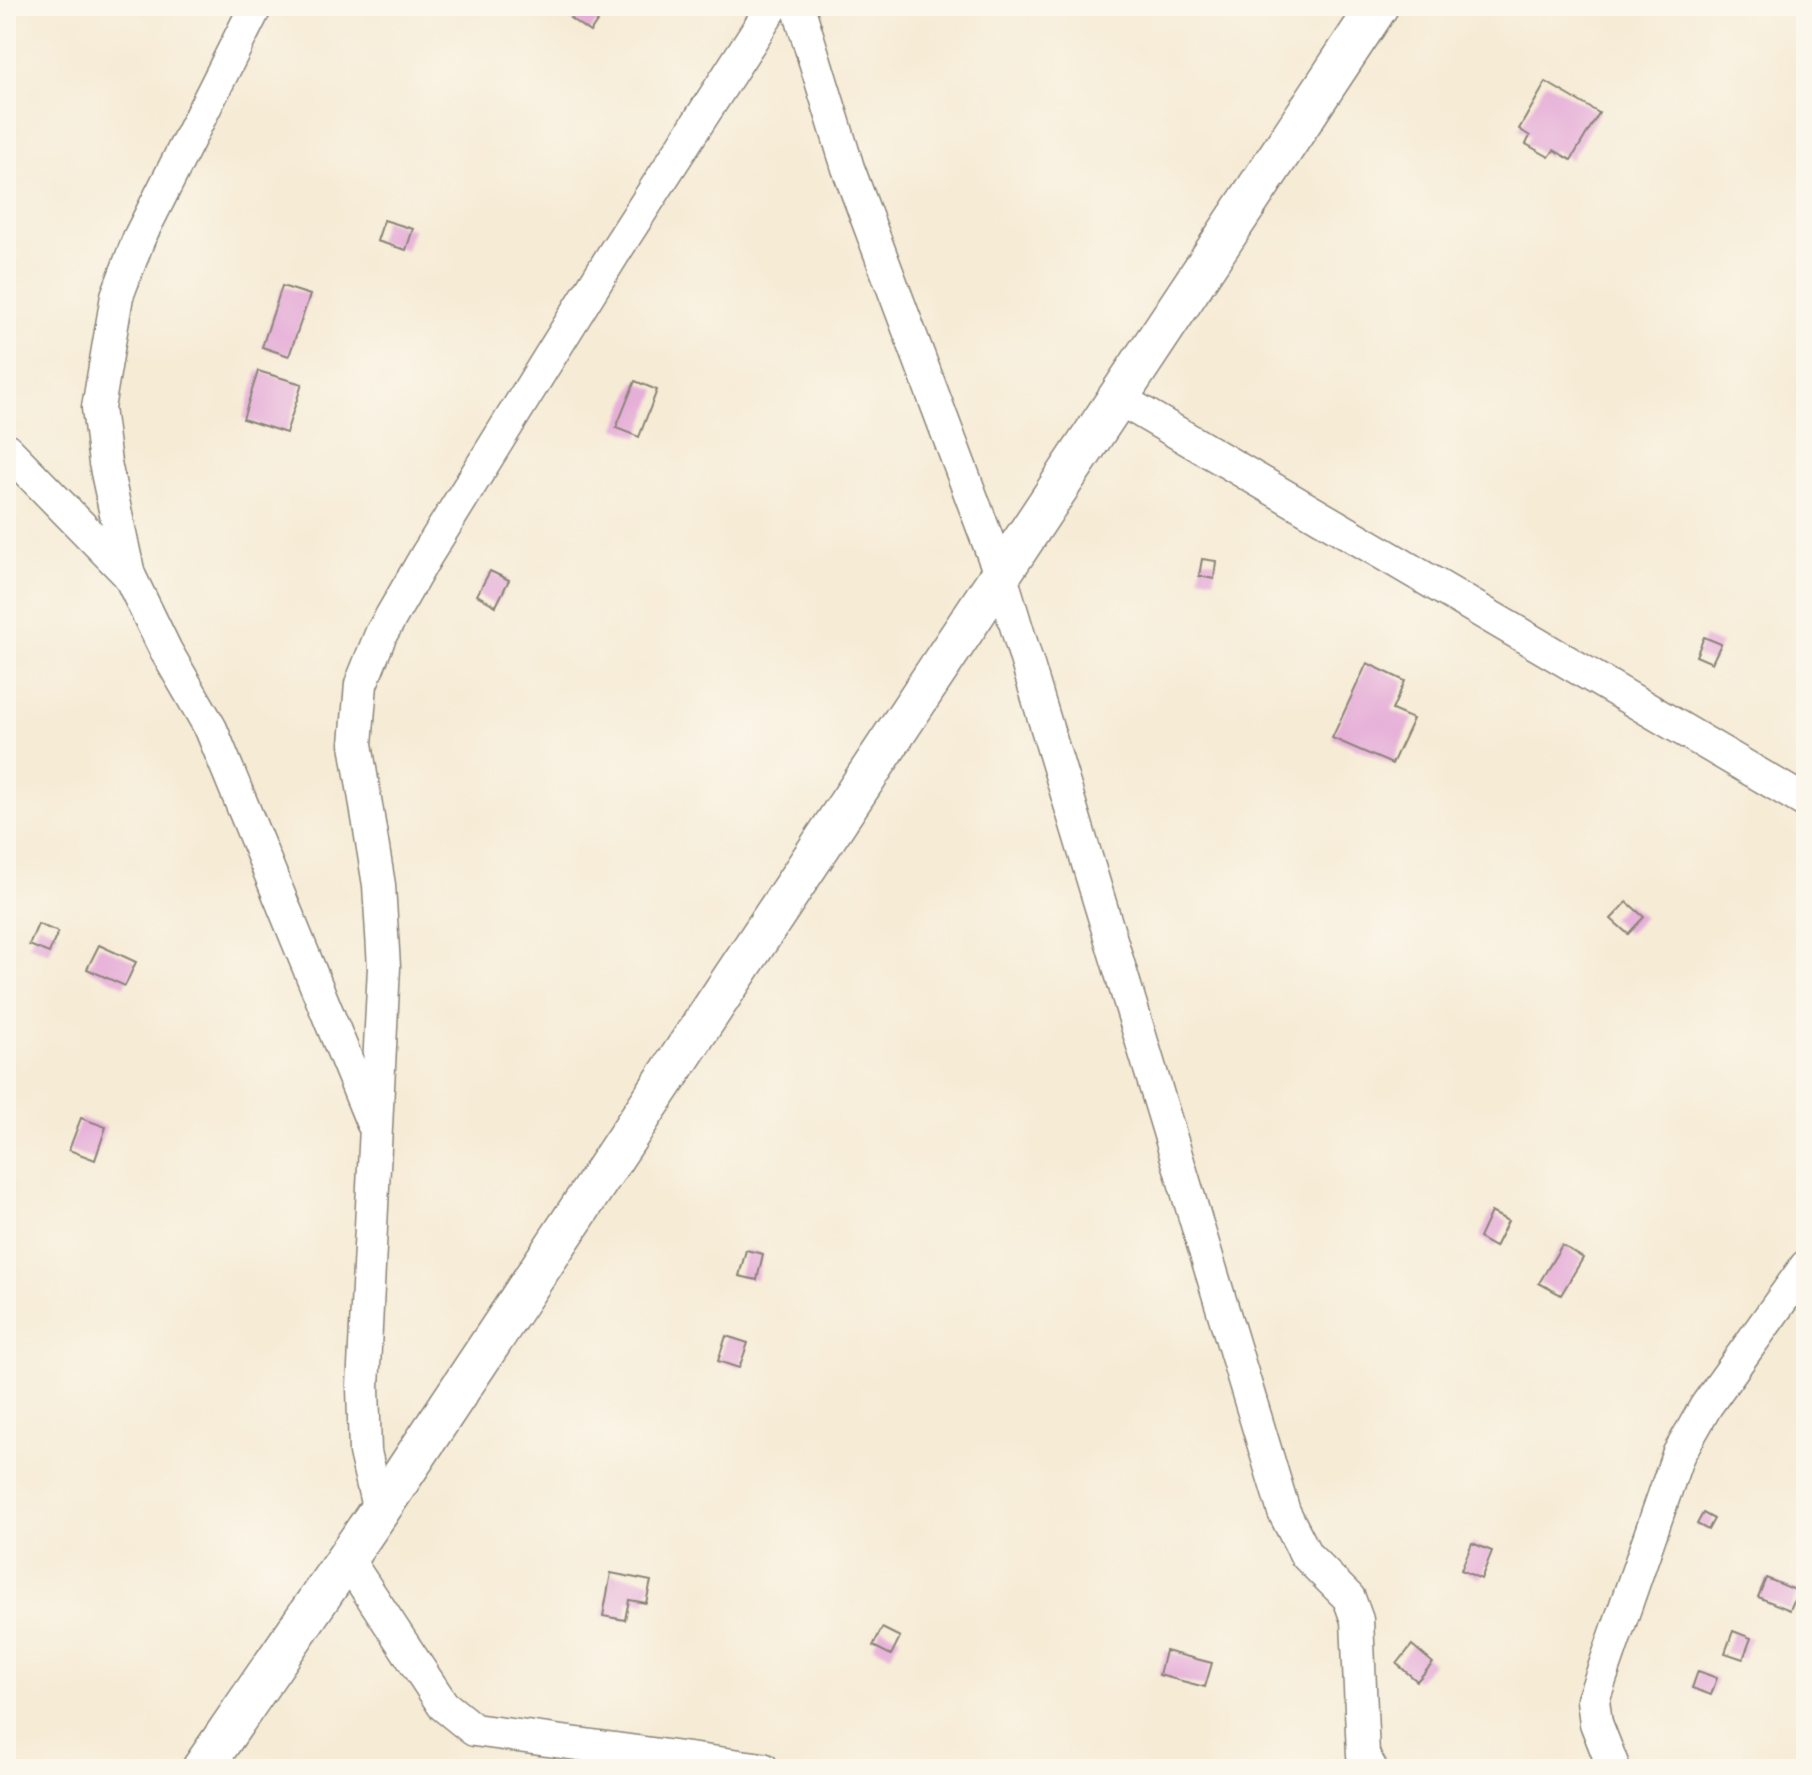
<svg xmlns="http://www.w3.org/2000/svg" width="1812" height="1775" font-family="Alegreya,serif">
  <style>
    .building { fill: #e6afd8 }
    .lines { fill: none; stroke-linecap: round; stroke-linejoin: round }
    .minor-casing { stroke: #898478; stroke-width: 35 }
    .tertiary-casing { stroke: #898478; stroke-width: 43 }
    .minor { stroke: #fff; stroke-width: 32 }
    .tertiary { stroke: #fff; stroke-width: 40 }
  </style>
  <rect width="100%" height="100%" fill="#fbf7ec"/>
  <filter id="ink" filterUnits="userSpaceOnUse"><feTurbulence type="fractalNoise" baseFrequency=".0125" numOctaves="2"/><feDisplacementMap in="SourceGraphic" scale="16" xChannelSelector="R" yChannelSelector="G"/><feConvolveMatrix kernelMatrix="1 2 1 2 8 2 1 2 1" color-interpolation-filters="sRGB"/></filter>
  <filter id="wash" filterUnits="userSpaceOnUse"><feTurbulence type="fractalNoise" baseFrequency=".006" numOctaves="4" result="noise"/><feDisplacementMap in="SourceGraphic" scale="32" xChannelSelector="R" yChannelSelector="G"/><feGaussianBlur stdDeviation="1.8" result="paint"/><feColorMatrix in="noise" values="0 0 0 0 0 0 0 0 0 0 0 0 0 0 0 0 0 1.4 0 .05"/><feComposite in="paint" operator="in"/></filter>
  <g filter="url(#wash)">
    <rect width="100%" height="100%" fill="#f6ebd5"/>
    <g id="blocks">
      <g class="building">
        <path d="M579 6H608L590 32 570 18Z"/>
        <path d="M1546 82 1599 113 1571 160 1554 150 1549 157 1526 144 1530 136 1519 129Z"/>
        <path d="M384 220 413 229 406 250 377 241Z"/>
        <path d="M282 286 310 295 289 356 262 347Z"/>
        <path d="M258 371 302 384 286 433 243 419Z"/>
        <path d="M635 381 657 390 639 437 616 428Z"/>
        <path d="M1202 559 1216 561 1214 579 1199 576Z"/>
        <path d="M490 571 509 580 496 606 477 595Z"/>
        <path d="M1704 637 1721 644 1712 663 1696 656Z"/>
        <path d="M1367 663 1405 681 1392 710 1413 719 1392 764 1332 738Z"/>
        <path d="M1627 902 1644 917 1628 934 1611 919Z"/>
        <path d="M38 924 58 932 49 953 29 945Z"/>
        <path d="M99 945 136 962 125 986 87 969Z"/>
        <path d="M6 993 14 994 10 1021H6Z"/>
        <path d="M81 1118 106 1127 95 1160 69 1150Z"/>
        <path d="M1491 1212 1508 1221 1495 1247 1479 1238Z"/>
        <path d="M1562 1245 1583 1258 1561 1295 1539 1283Z"/>
        <path d="M746 1250 763 1254 757 1280 739 1276Z"/>
        <path d="M726 1336 748 1343 739 1368 718 1361Z"/>
        <path d="M1703 1513 1714 1519 1708 1530 1697 1524Z"/>
        <path d="M1472 1543 1492 1551 1481 1579 1461 1570Z"/>
        <path d="M611 1573 651 1581 646 1603 629 1600 625 1620 603 1616Z"/>
        <path d="M1766 1578 1798 1591 1790 1610 1758 1597Z"/>
        <path d="M882 1628 900 1637 891 1655 873 1646Z"/>
        <path d="M1733 1631 1751 1638 1743 1659 1725 1653Z"/>
        <path d="M1412 1645 1433 1663 1417 1681 1397 1664Z"/>
        <path d="M1165 1651 1212 1663 1205 1687 1159 1675Z"/>
        <path d="M1698 1671 1717 1678 1711 1695 1692 1688Z"/>
      </g>
    </g>
  </g>
  <g filter="url(#ink)">
    <use href="#blocks" fill-opacity="0" stroke="#898478" stroke-width="2"/>
    <g class="lines">
      <g class="minor-casing">
        <g id="minor">
          <path d="M256 6 139 238 117 296 98 408 105 463 129 575 166 651 211 729 372 1122"/>
          <path d="M798 6 848 168 1001 576 1284 1512 1306 1555 1349 1598 1357 1620 1363 1755 1371 1769"/>
          <path d="M1118 398 1806 802"/>
          <path d="M6 449 129 575"/>
          <path d="M379 1511 365 1452 363 1387 384 967 379 885 356 744 361 684 381 634 426 556 614 253 773 6"/>
          <path d="M347 1559 443 1705 474 1730 763 1769"/>
          <path d="M1614 1769 1596 1723 1593 1700 1678 1455 1706 1406 1806 1266"/>
        </g>
      </g>
      <g class="tertiary-casing">
        <path id="tertiary" d="M202 1769 379 1511 1378 6"/>
      </g>
      <use href="#minor" class="minor"/>
      <use href="#tertiary" class="tertiary"/>
    </g>
  </g>
  <rect width="1812" height="1775" fill="none" stroke="#fbf7ec" stroke-width="32"/>
</svg>
